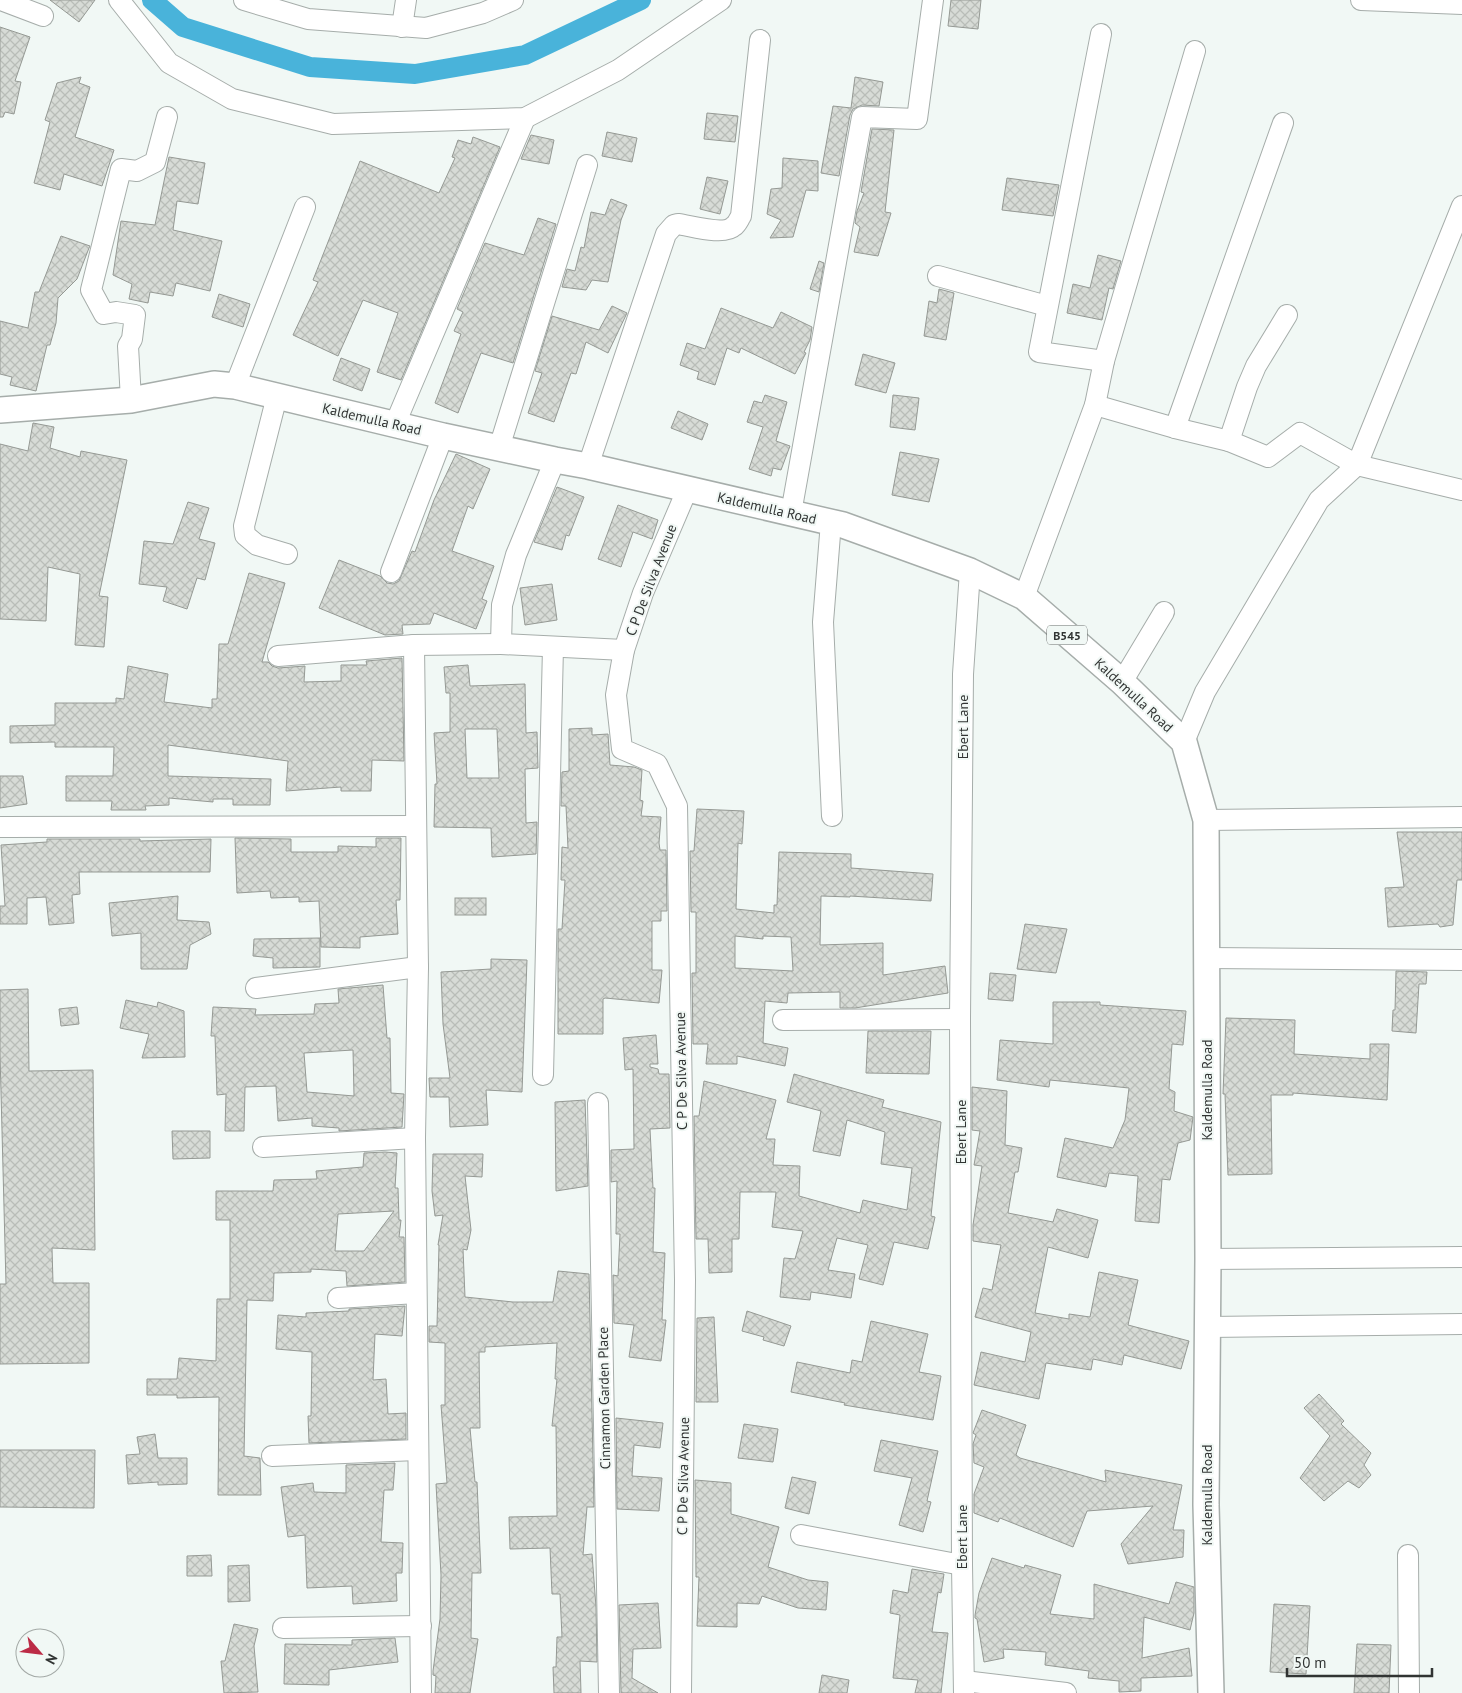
<svg xmlns="http://www.w3.org/2000/svg" width="1462" height="1693" font-family="'PT Sans',sans-serif">
  <style>
    .lines { fill: none; stroke-linecap: round; stroke-linejoin: round }
    .canal { stroke: #49b3da; stroke-width: 20 }
    .building { fill: url(#building-cross-hatch); stroke: #959994; fill-rule: evenodd }
    .minor-casing { stroke: #a6adaa; stroke-width: 22 }
    .major-casing { stroke: #a6adaa; stroke-width: 28 }
    .minor { stroke: #fff; stroke-width: 20 }
    .major { stroke: #fff; stroke-width: 25 }
    .labels { text-anchor: middle; dominant-baseline: central; stroke-width: 4; stroke-linejoin: round; paint-order: stroke }
    .shield { fill: #f1f8f5; stroke: #6b6f6d; stroke-width: 1 }
    .shield-label { font-size: 12px; font-weight: bold; fill: #313433 }
    .street-label { font-size: 14px; fill: #313433; stroke: #f1f8f5 }
  </style>
  <defs>
    <pattern id="building-cross-hatch" width="8" height="8" patternUnits="userSpaceOnUse" patternTransform="scale(1.25)"><rect width="8" height="8" fill="#d7dbd6"/><path d="M0 0l8 8M0 8l8-8" fill="none" stroke="#b9bdb8"/></pattern>
  </defs>
  <rect width="100%" height="100%" fill="#f1f8f5"/>
  <g class="lines">
    <path class="canal" d="M152 0 183 27 310 67 415 74 525 55 641 0"/>
  </g>
  <g class="building">
    <path d="M50 0H95L79 22Z"/>
    <path d="M951 0H981L978 29 948 26Z"/>
    <path d="M0 27 30 37 15 81 21 82 14 114 5 112 3 117H0Z"/>
    <path d="M81 77 79 83 90 87 75 137 114 150 102 186 64 174 60 190 34 183 50 122 45 120 57 83Z"/>
    <path d="M855 77 883 82 879 106 862 105 853 109 850 115 839 176 821 173 833 106 851 108Z"/>
    <path d="M707 113 738 116 735 142 704 139Z"/>
    <path d="M872 129 894 130 885 212 891 213 878 256 854 252 860 227 855 223 857 211 864 193 861 192Z"/>
    <path d="M607 132 637 138 632 162 602 156Z"/>
    <path d="M531 135 554 140 549 164 521 159Z"/>
    <path d="M473 137 500 147 401 380 377 372 398 313 363 300 338 356 293 335 318 282 313 280 360 161 439 193 455 158 452 157 458 140 471 144Z"/>
    <path d="M169 157 205 163 198 204 177 201 173 230 222 241 210 291 176 283 173 296 150 292 148 303 129 299 132 284 113 275 121 221 155 225Z"/>
    <path d="M783 158 818 161V191L806 190 793 237 770 238 781 220 767 214 771 189 782 188Z"/>
    <path d="M707 177 728 181 720 214 700 209Z"/>
    <path d="M1007 178 1059 185 1053 216 1002 210Z"/>
    <path d="M611 199 627 205 621 220 608 282 592 280 586 290 562 287 567 269 575 271 581 247 584 248 591 212 605 215Z"/>
    <path d="M538 218 556 224 513 363 481 353 458 413 435 403 461 334 454 331 463 312 457 309 485 243 524 255Z"/>
    <path d="M61 236 90 246 89 248 77 279 58 298 56 323 50 345H47L36 391 10 385 12 377 0 374V321L28 328 35 292H39Z"/>
    <path d="M1098 255 1121 261 1113 289 1109 288 1102 320 1067 313 1073 284 1090 288Z"/>
    <path d="M819 261 824 263 819 292 810 289Z"/>
    <path d="M939 289 954 293 946 340 924 336 929 301 937 303Z"/>
    <path d="M219 294 250 304 243 327 212 317Z"/>
    <path d="M612 306 627 313 608 353 586 342 576 374 571 373 554 422 528 413 542 373 535 371 552 316 599 330Z"/>
    <path d="M721 308 773 328 781 312 812 327 810 340 804 352 806 353 795 374 741 348 739 353 727 348 715 385 697 379 699 372 680 365 687 343 705 349Z"/>
    <path d="M863 354 895 363 886 393 855 385Z"/>
    <path d="M341 358 370 369 362 391 333 380Z"/>
    <path d="M765 395 787 402 776 441 790 446 781 470 773 468 771 476 749 469 763 427 747 422 754 401 762 403Z"/>
    <path d="M893 395 919 398 915 430 890 427Z"/>
    <path d="M678 411 708 424 702 440 671 428Z"/>
    <path d="M33 423 54 427 50 448 80 457 81 451 127 460 99 596 108 597 104 647 75 645 80 574 48 567 46 621 0 619V444L28 451Z"/>
    <path d="M900 452 939 459 929 502 892 495Z"/>
    <path d="M456 454 490 469 473 509 468 506 452 551 494 566 482 599 487 601 476 629 434 613 430 624 402 625 403 634 385 635 319 608 339 560 380 576 387 583 393 584 399 581 412 551 415 552 434 500Z"/>
    <path d="M557 487 584 497 569 536 566 535 562 550 534 542Z"/>
    <path d="M188 502 209 508 199 539 215 543 205 580 197 578 187 609 163 601 167 587 139 584 144 541 173 544Z"/>
    <path d="M618 505 658 520 652 539 633 532 621 567 598 559Z"/>
    <path d="M249 573 285 583 262 662H268L272 666 278 668 305 666 304 682 341 681V665H367L366 661 402 658 404 761 372 760 371 791H341V787L286 791 288 761 168 745V776L271 779 270 805H233V799H213V802L169 798V805L145 806 146 810H111L112 801H66V776H113L114 747H55V742L10 743V726L55 725V703H116V698L124 699 128 666 168 674 164 702 212 708V699H217L219 644H228Z"/>
    <path d="M552 584 557 620 525 625 520 588Z"/>
    <path d="M468 665 470 686 525 684 526 733 537 732 538 768 525 769 526 823 537 822 536 854 492 857 491 828 434 827 435 784H437L434 733 450 732V693H446L444 667ZM465 729H497L499 778H467Z"/>
    <path d="M592 728V735L608 734 610 765 634 767 642 770 640 800 643 801 641 816 661 817 659 843 660 850H666L667 911H661V921H652V970H662L659 1003 605 998 603 999V1034H558V929H562L565 880H561L562 847 568 848 566 806H561L562 772 569 771V729Z"/>
    <path d="M0 776H23L27 804 0 808Z"/>
    <path d="M697 809 744 811 742 844 738 843 736 909 774 913V905H777L779 852 851 854V868L933 874 931 901 850 896V897L821 896 820 945 883 943V975L945 966 948 993 855 1008H840V992L788 993 787 1003 765 1001 763 1043 788 1048 785 1066 737 1056V1064H706L708 1044H693L692 975V973H696V912H691L690 851H694ZM735 936 763 939V936L791 937 793 971 735 968Z"/>
    <path d="M1397 832H1462V880H1457L1453 925 1440 927 1438 924 1388 927 1385 888 1404 887Z"/>
    <path d="M235 838 291 839V852H338V846L376 847V838H401L400 900H396L398 934 360 937V948L321 947 319 901 299 902V897L271 898 270 891 237 893Z"/>
    <path d="M47 839H140V841L211 839 210 872H79L80 894 72 895 74 923 49 925 46 897 27 898V924H0V906H5L1 845 47 842Z"/>
    <path d="M178 896 177 920 209 922 211 934 190 945 187 969H141V933L112 936 109 903Z"/>
    <rect x="455" y="898" width="31" height="17"/>
    <path d="M1025 924 1067 929 1056 973 1017 969Z"/>
    <path d="M320 938V967L273 968V958L253 956 254 939Z"/>
    <path d="M491 959 527 960 522 1092 486 1090 488 1125 450 1127 449 1097H430L429 1078H450L443 1024 441 972 491 969Z"/>
    <path d="M1396 971 1427 972 1426 984H1419L1416 1033 1392 1031 1393 1010H1395Z"/>
    <path d="M990 973 1016 975 1013 1001 988 999Z"/>
    <path d="M383 985 387 1038H390L391 1093 404 1094 402 1127 339 1131V1128L312 1126V1118L278 1121 276 1086 245 1087 244 1131H225L226 1094 217 1095 215 1036H211L213 1007 256 1009 255 1015 314 1014 315 1004 339 1003 338 989ZM353 1050 354 1096 307 1092 304 1053Z"/>
    <path d="M28 989 29 1071 93 1070 95 1250 52 1248 53 1283H89V1363L0 1364V1284H6L0 1054V990Z"/>
    <path d="M126 1000 157 1007 158 1002 184 1011 185 1057 142 1058 149 1034 120 1028Z"/>
    <path d="M1053 1002H1100V1005L1186 1011 1183 1045 1172 1044 1169 1089 1175 1092 1174 1111 1193 1117 1190 1140 1178 1143 1170 1180 1162 1179 1159 1223 1135 1221 1138 1176 1109 1173 1106 1187 1057 1177 1065 1138 1113 1148 1125 1120 1129 1088 1050 1080 1049 1087 997 1080 1000 1040 1053 1044Z"/>
    <path d="M77 1007 79 1024 61 1026 59 1009Z"/>
    <path d="M1226 1018 1295 1020 1294 1054 1370 1059V1044H1389L1387 1100 1293 1093V1095H1271L1272 1174 1228 1175 1225 1094H1223Z"/>
    <path d="M868 1031H931L929 1074 866 1073Z"/>
    <path d="M656 1035 658 1064H650V1067L658 1069 659 1074H669L670 1128 650 1129 653 1188H655L653 1252 665 1253 662 1320H666L661 1361 629 1357 634 1325 614 1323 613 1275 618 1276 620 1234H616L617 1181 611 1182V1150L634 1149 633 1069 625 1070 623 1038Z"/>
    <path d="M794 1074 884 1100 882 1107 941 1122 931 1216 935 1217 928 1249 894 1242 883 1285 859 1279 868 1245 837 1238 828 1270 855 1274 851 1298 811 1292 810 1300 780 1297 784 1258 795 1259 803 1231 772 1227 776 1192H740L739 1239H732V1272L709 1273 708 1239H696L694 1116H699L704 1081 776 1100 766 1139H775L773 1165 800 1166 799 1196 860 1213 863 1200 907 1210 912 1168 881 1164 885 1132 847 1120 840 1156 813 1151 821 1111 787 1102Z"/>
    <path d="M972 1087 1007 1091 1005 1145 1022 1148 1018 1172H1015L1008 1213 1053 1222 1057 1209 1098 1220 1088 1258 1048 1247 1035 1313 1069 1319V1314L1090 1317 1099 1272 1138 1280 1128 1325 1189 1341 1181 1369 1124 1355 1122 1365 1093 1359 1091 1370 1046 1363 1039 1399 974 1385 981 1352 1025 1362 1031 1332 975 1317 983 1288 992 1290 1001 1245 973 1241V1225L982 1166 974 1165 980 1131 972 1130Z"/>
    <path d="M585 1100 588 1186 556 1191 555 1102Z"/>
    <path d="M172 1131H210V1158L173 1159Z"/>
    <path d="M385 1152 397 1153 395 1188H398L399 1220H401L399 1237H404L405 1282 347 1286 346 1271 311 1269V1272L274 1273 273 1301 247 1300 244 1456 260 1458 261 1495H218L219 1397 177 1398V1395H147V1379H177L179 1358 216 1361 217 1299H230V1220H216V1191H273L274 1180 317 1179 316 1171 363 1167 364 1153ZM394 1211 364 1251H335L338 1214Z"/>
    <path d="M433 1154H483L482 1177 465 1176 471 1230 467 1250 463 1249 465 1297 513 1302H553L558 1271 589 1274 594 1507H587L583 1555 592 1554 596 1607 597 1662 580 1661 581 1693H554L553 1667H556L557 1637H562L560 1594H552L550 1548 510 1549 509 1517 557 1516 556 1426H552L557 1379H555L557 1343 485 1347V1352H479L480 1428H470L475 1482H477L481 1573H472L471 1638 478 1639 470 1693H435L436 1676 433 1675V1671L440 1619 441 1575 436 1484 447 1483 441 1405H445V1343L429 1342V1326H437L439 1245H438L443 1215 435 1216 432 1191Z"/>
    <path d="M405 1306 402 1336 375 1334 373 1380 386 1379 388 1414 406 1413V1439L309 1443 308 1416H311L312 1352 276 1349 278 1315 306 1317V1313L349 1311V1309Z"/>
    <path d="M747 1311 791 1326 784 1346 763 1340 764 1337 742 1331Z"/>
    <path d="M714 1317 718 1402H696L697 1318Z"/>
    <path d="M871 1321 928 1334 919 1372 941 1376 933 1420 844 1405 845 1403 791 1392 797 1362 850 1373 852 1360 862 1362Z"/>
    <path d="M1319 1394 1344 1421 1341 1424 1371 1453 1364 1465 1371 1475 1359 1488 1348 1481 1324 1501 1300 1478 1330 1436 1304 1408Z"/>
    <path d="M982 1410 1026 1425 1016 1455 1020 1458 1106 1482 1105 1470 1182 1485 1173 1530H1184L1183 1557 1128 1564 1121 1544 1153 1506 1087 1511 1073 1547 1000 1518 998 1522 974 1513V1494L984 1467 974 1463 973 1444 976 1435 973 1433Z"/>
    <path d="M616 1418 663 1423 660 1448 634 1445 632 1476 662 1478 659 1511 617 1509Z"/>
    <path d="M744 1424 778 1429 773 1462 738 1458Z"/>
    <path d="M155 1434 158 1458H187V1484L158 1485V1482L128 1484 126 1455 140 1454 137 1437Z"/>
    <path d="M881 1440 938 1451 927 1501 931 1502 923 1532 899 1525 912 1478 874 1471Z"/>
    <path d="M0 1450H95L94 1508 0 1507Z"/>
    <path d="M395 1463 393 1490H384L381 1542 403 1543 402 1573H396L397 1601 353 1604 352 1586 307 1588 305 1535 288 1537 281 1487 313 1483 314 1492 346 1493V1465Z"/>
    <path d="M792 1477 816 1482 809 1514 785 1508Z"/>
    <path d="M695 1480 731 1483V1514L779 1527 768 1567 808 1580 828 1582 826 1610 798 1608 762 1596 759 1604 737 1603V1627L697 1626 699 1577H696Z"/>
    <path d="M211 1555 212 1576H187V1556Z"/>
    <path d="M992 1558 1024 1568 1025 1565 1061 1575 1050 1614 1094 1619V1584L1169 1604 1176 1582 1194 1587V1613L1190 1630 1144 1617 1142 1658 1189 1648 1192 1676 1141 1678V1691L1119 1692V1681L1088 1678 1089 1671 1045 1665 1046 1652 1003 1649 1004 1658 984 1662 977 1619 975 1618V1615L979 1593Z"/>
    <path d="M249 1565 250 1601 228 1602V1566Z"/>
    <path d="M912 1569 944 1574 941 1593 938 1592 932 1632 948 1633 941 1693H915L918 1680 893 1678 900 1615 890 1613 893 1590 908 1593Z"/>
    <path d="M658 1603 661 1648 633 1649 632 1678 658 1693H621L619 1605Z"/>
    <path d="M1274 1604 1310 1606 1306 1674 1270 1672Z"/>
    <path d="M234 1624 258 1629 254 1646 258 1692 224 1693 221 1661H225Z"/>
    <path d="M395 1638 398 1662 329 1670V1685L284 1684 285 1644 352 1645V1640Z"/>
    <path d="M1357 1644 1391 1645 1389 1693H1354Z"/>
    <path d="M822 1675 849 1680 847 1693H819Z"/>
  </g>
  <g class="lines">
    <g class="minor-casing">
      <g id="minor">
        <path d="M1 0 43 16"/>
        <path d="M119 0 169 63 232 99 333 124 525 118 618 70 721 0"/>
        <path d="M244 0 308 19 426 28 483 13 513 0"/>
        <path d="M1361 0 1462 4"/>
        <path d="M402 27 406 0"/>
        <path d="M1101 34 1039 352 1104 361"/>
        <path d="M938 276 1047 306"/>
        <path d="M235 386 305 207"/>
        <path d="M277 396 244 526 245 535 257 545 287 554"/>
        <path d="M131 400 128 346 132 339 135 315 116 312 104 314 91 290 121 169 137 171 155 162 167 117"/>
        <path d="M1095 405 1175 428 1229 441 1268 457 1300 433 1357 465 1462 490"/>
        <path d="M395 424 525 118"/>
        <path d="M1175 428 1283 123"/>
        <path d="M1229 441 1247 387 1256 366 1287 315"/>
        <path d="M499 448 587 165"/>
        <path d="M555 460 516 555 502 605 501 644 624 650"/>
        <path d="M588 466 666 234 674 225 678 224C692 226 724 236 734 226 737 224 739 219 741 216L760 40"/>
        <path d="M791 513 862 117 917 119 933 0"/>
        <path d="M831 522 823 622 832 816"/>
        <path d="M391 572 443 436"/>
        <path d="M1024 597 1095 405 1104 361 1195 51"/>
        <path d="M414 645 418 967 415 1138 421 1693"/>
        <path d="M278 656 414 645 501 644"/>
        <path d="M1122 682 1164 612"/>
        <path d="M1184 742 1205 692 1319 500 1357 465 1462 206"/>
        <path d="M1206 820 1462 817"/>
        <path d="M0 827 416 826"/>
        <path d="M1206 958 1462 960"/>
        <path d="M256 988 418 967"/>
        <path d="M783 1020 960 1019"/>
        <path d="M543 1075 553 647"/>
        <path d="M598 1103 609 1693"/>
        <path d="M263 1147 415 1138"/>
        <path d="M1208 1259 1462 1257"/>
        <path d="M338 1298 416 1293"/>
        <path d="M1208 1327 1462 1324"/>
        <path d="M272 1456 417 1450"/>
        <path d="M801 1535 962 1565"/>
        <path d="M1408 1555 1409 1693"/>
        <path d="M283 1628 421 1626"/>
        <path d="M964 1681 1066 1693"/>
        <path d="M681 1693 685 1280 677 806 657 764 622 749 616 695 624 650 643 593 687 490"/>
        <path d="M964 1693 962 1565 960 1019 963 674 970 571"/>
      </g>
    </g>
    <g class="major-casing">
      <path id="major" d="M0 410 131 400 214 384 235 386 443 436 555 460 588 466 843 525 970 571 1024 597 1122 682 1184 742 1206 820 1208 1259 1206 1505 1211 1693"/>
    </g>
    <use href="#minor" class="minor"/>
    <use href="#major" class="major"/>
  </g>
  <g class="labels">
    <rect class="shield" x="1047" y="625.5" width="40" height="19" rx="4"/>
    <g class="shield-label">
      <text x="1067" y="635">B545</text>
    </g>
    <g class="street-label">
      <text transform="translate(372 419) rotate(13)">Kaldemulla Road</text>
      <text transform="translate(767 508) rotate(13)">Kaldemulla Road</text>
      <text transform="translate(651 580) rotate(-69)">C P De Silva Avenue</text>
      <text transform="translate(1134 695) rotate(43)">Kaldemulla Road</text>
      <text transform="translate(963 727) rotate(-90)">Ebert Lane</text>
      <text transform="translate(681 1071) rotate(-91)">C P De Silva Avenue</text>
      <text transform="translate(1207 1090) rotate(-90)">Kaldemulla Road</text>
      <text transform="translate(961 1132) rotate(-90)">Ebert Lane</text>
      <text transform="translate(604 1398) rotate(-91)">Cinnamon Garden Place</text>
      <text transform="translate(683 1476) rotate(-89)">C P De Silva Avenue</text>
      <text transform="translate(1207 1495) rotate(-90)">Kaldemulla Road</text>
      <text transform="translate(962 1537) rotate(-90)">Ebert Lane</text>
    </g>
  </g>
  <g transform="translate(40 1653) rotate(118)"><circle r="24" fill="#f1f8f5" stroke="#a4aaa7"/>
  <path d="M0-4L9 19L0 12L-9 19Z" fill="#bc2b46"/>
  <text y="-8" font-size="14" font-weight="bold" text-anchor="middle" fill="#313433">N</text>
  </g>
  <path d="M1287 1668v8h145v-8" fill="none" stroke="#313433" stroke-width="2.5"/>
  <text x="1294" y="1668" font-size="15" fill="#313433" stroke="#f1f8f5" stroke-width="4" paint-order="stroke">50 m</text>
</svg>
